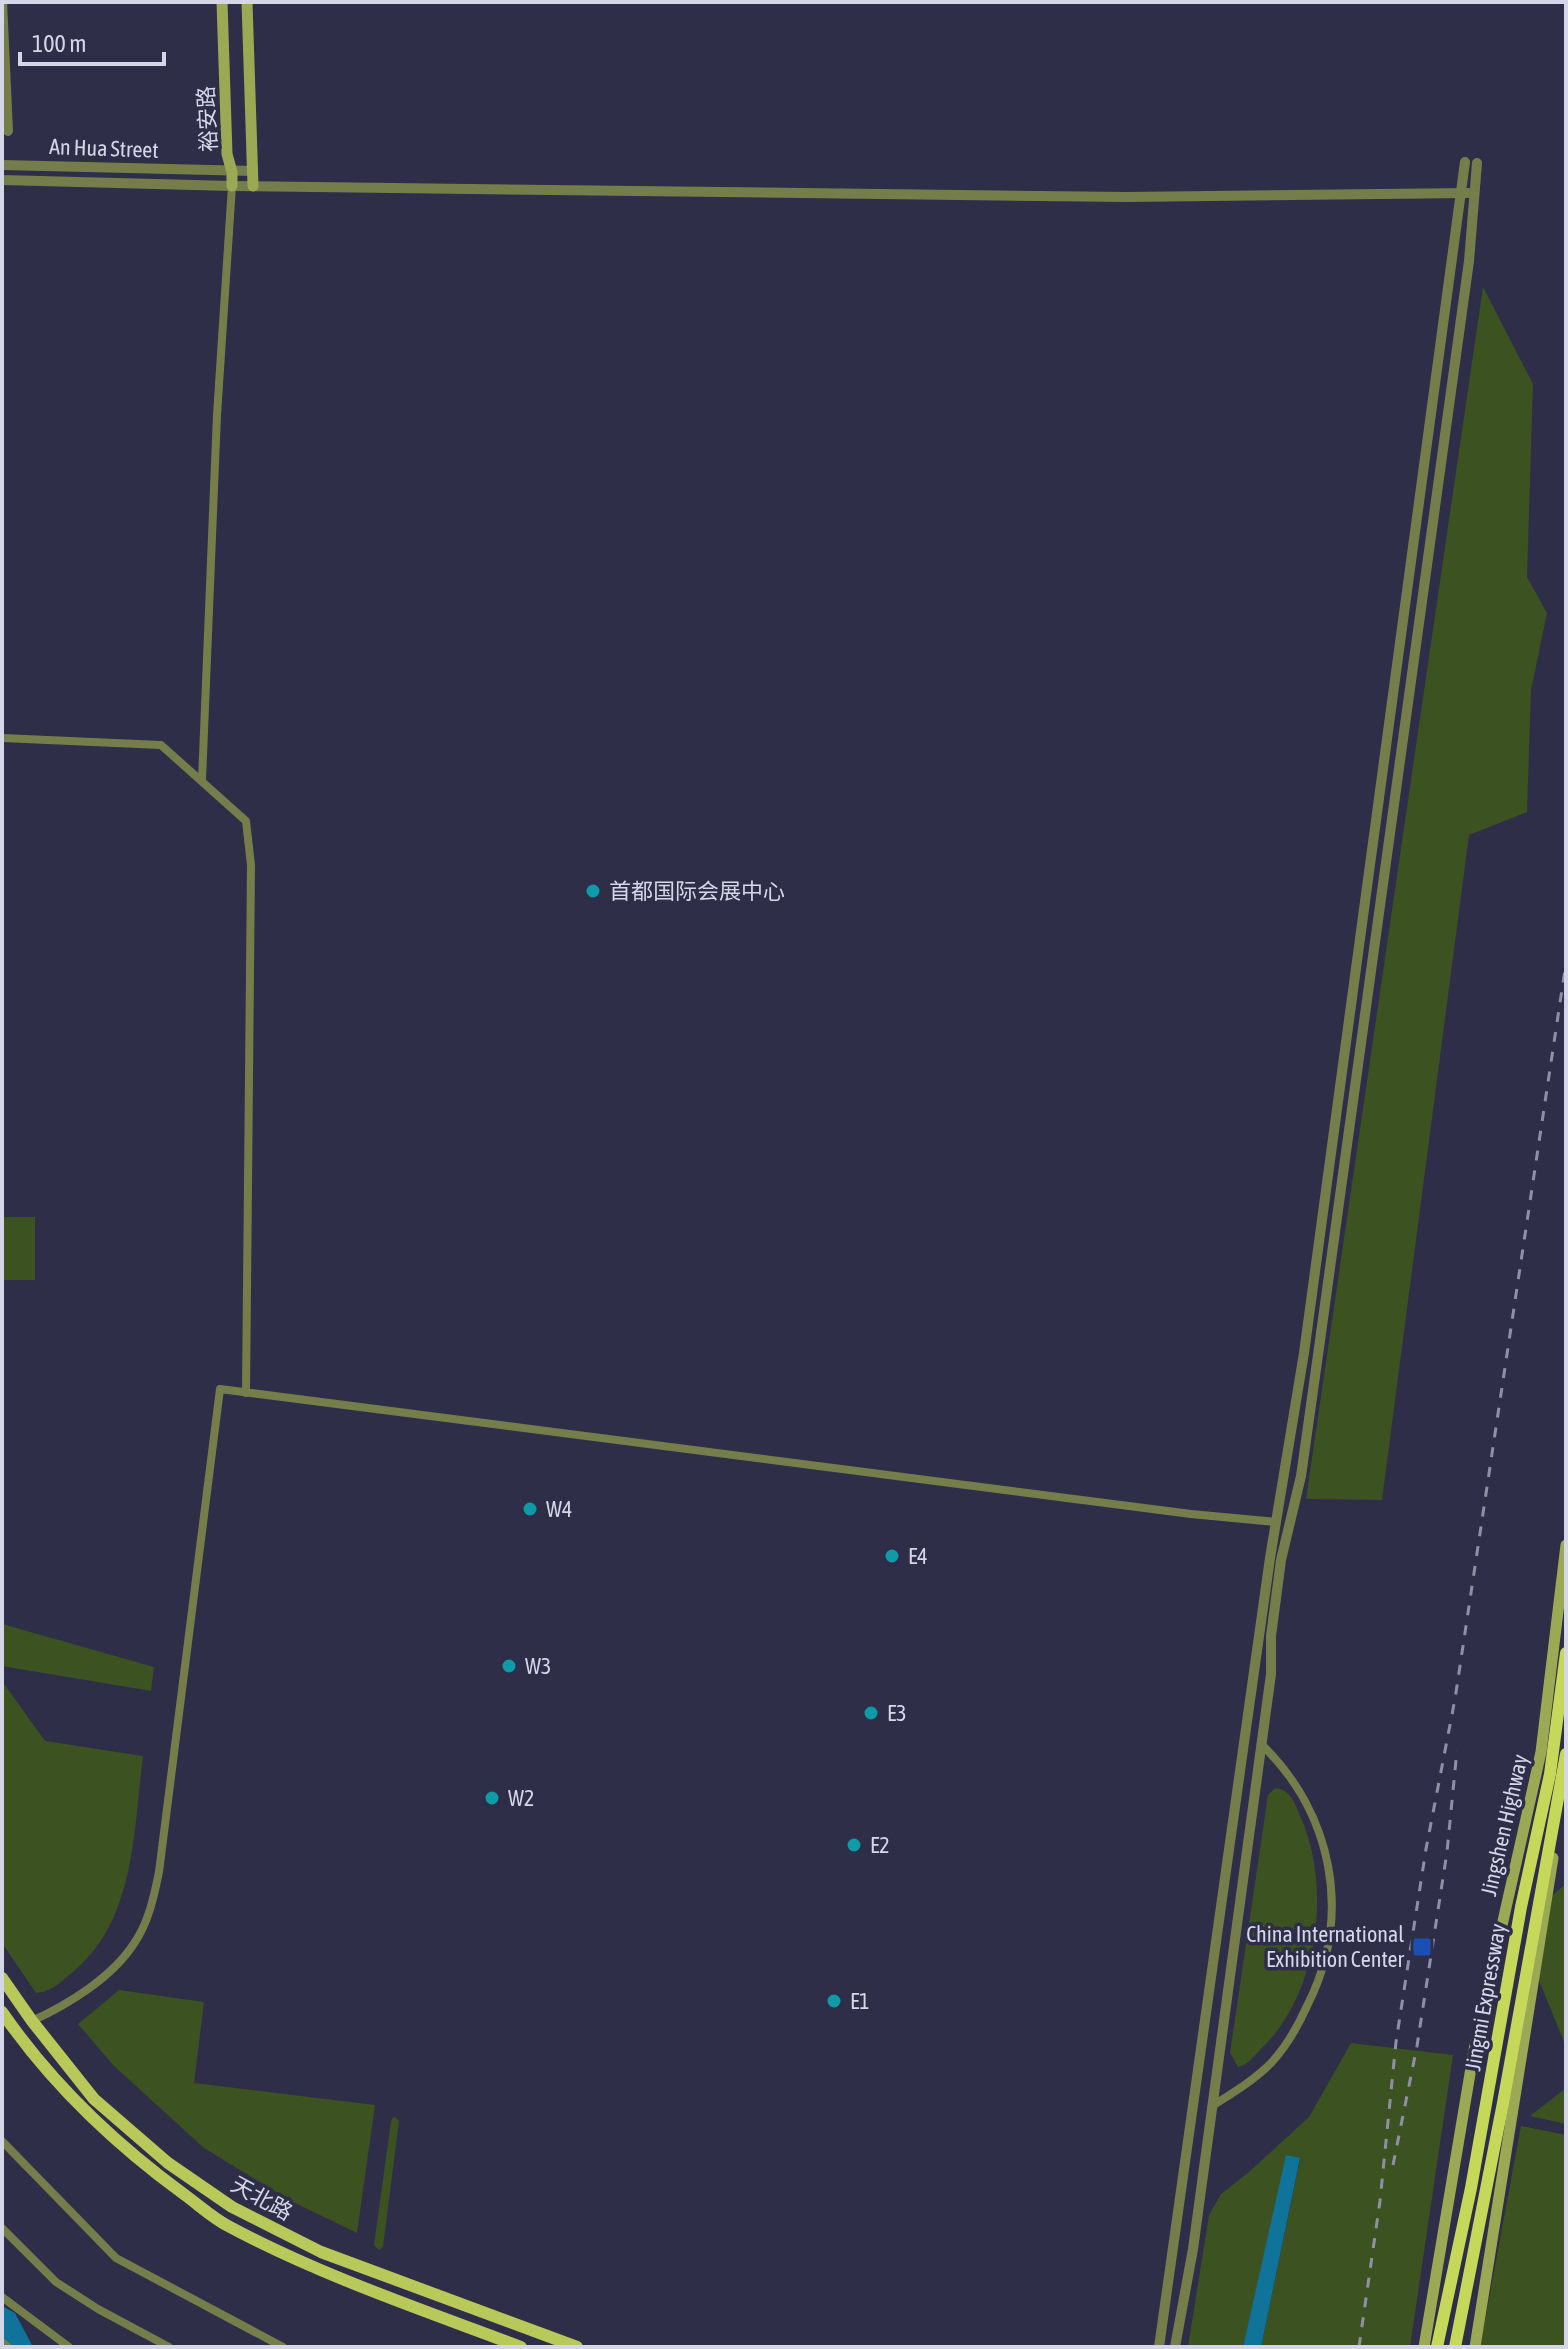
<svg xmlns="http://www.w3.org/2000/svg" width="1568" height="2349" font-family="'Asap Condensed','Noto Sans SC',sans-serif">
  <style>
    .green { fill: #3c5221 }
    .water { fill: #0f739a }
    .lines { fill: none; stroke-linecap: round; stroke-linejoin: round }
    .minor { stroke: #757e4a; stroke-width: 8 }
    .tertiary { stroke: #757e4a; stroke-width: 10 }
    .secondary { stroke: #9ba854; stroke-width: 11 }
    .primary { stroke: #b8c959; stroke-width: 12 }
    .trunk { stroke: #c6d85a; stroke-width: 12 }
    .rail { stroke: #8f90a5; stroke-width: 3; stroke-dasharray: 10 10; stroke-linecap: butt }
    .culture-dot { fill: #0f9aa8; stroke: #2e2e49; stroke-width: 3 }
    .transit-dot { fill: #1a4fb4; stroke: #2e2e49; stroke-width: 3 }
    .labels { text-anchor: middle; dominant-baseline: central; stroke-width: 7; stroke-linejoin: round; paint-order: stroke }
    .street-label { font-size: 22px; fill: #d5d6e7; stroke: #2e2e49 }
    .poi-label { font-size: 22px; fill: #d5d6e7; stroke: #2e2e49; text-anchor: start }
  </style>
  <rect width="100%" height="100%" fill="#2e2e49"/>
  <g class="green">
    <path d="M1483 287 1533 384 1527 577 1547 613 1531 690 1527 812 1469 835 1382 1500 1306 1499Z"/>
    <rect x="2" y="1217" width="33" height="63"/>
    <path d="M2 1624 154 1667 151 1691 2 1666Z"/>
    <path d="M2 1681 45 1741 143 1756C133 1833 136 1924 68 1976 58 1984 50 1992 36 1993L2 1943Z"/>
    <path d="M1275 1788C1292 1790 1295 1804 1301 1818 1332 1888 1318 1995 1261 2049 1254 2056 1248 2065 1238 2067L1230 2053 1268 1795Z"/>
    <path d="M1566 1884V2047L1528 1953 1535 1909Z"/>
    <path d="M119 1990 204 2002 194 2083 375 2105 357 2233 291 2201 204 2148 114 2066 78 2024Z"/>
    <path d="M1351 2043 1453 2055 1410 2347H1261L1300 2159 1287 2155 1243 2347H1188L1209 2215 1221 2194 1249 2172 1309 2117Z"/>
    <path d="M1566 2088V2124L1530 2116Z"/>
    <path d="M394 2116 399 2121 383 2247 379 2250 374 2245 391 2121Z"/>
    <path d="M1521 2126 1566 2135V2347H1480Z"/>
  </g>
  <g class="water">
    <path d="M1286 2155 1300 2158 1261 2347H1243Z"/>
    <path d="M2 2306 15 2313 33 2347 6 2345 2 2337Z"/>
  </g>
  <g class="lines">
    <g class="minor">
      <path d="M2 738 161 745 246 821 251 865 246 1393"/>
      <path d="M202 780 217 415 232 186"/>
      <path d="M32 2021C69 2004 113 1977 135 1942 149 1921 154 1896 159 1872L220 1389 1191 1514 1276 1522"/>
      <path d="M1212 2106C1233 2093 1254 2080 1271 2063 1286 2047 1298 2026 1307 2006 1353 1916 1333 1813 1261 1744"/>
      <path d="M2 2141 116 2258 283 2347"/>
      <path d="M2 2228 56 2282 98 2309 169 2347"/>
      <path d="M2 2297 69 2347"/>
      <path d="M2 2342 8 2347"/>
    </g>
    <g class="tertiary">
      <path d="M2 2 8 131"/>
      <path d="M2 165 253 171"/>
      <path d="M2 180 232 186 1126 197 1468 193"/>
      <path d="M1159 2347 1270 1558 1304 1353 1465 162"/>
      <path d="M1175 2347 1193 2249 1271 1674V1636L1281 1560 1301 1476 1318 1355 1469 261 1477 163"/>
    </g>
    <g class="secondary">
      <path d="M222 2 227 154 232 172V186"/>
      <path d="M247 2 253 186"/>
      <path d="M1424 2347 1474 2050 1541 1752 1566 1545"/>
      <path d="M1475 2347 1553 1858"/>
    </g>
    <g class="primary">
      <path d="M2 1978 32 2021 94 2099 168 2163 232 2207 321 2252 577 2347"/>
      <path d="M2 2012C51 2083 115 2144 185 2195 200 2206 214 2219 230 2227 322 2276 423 2310 521 2347"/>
    </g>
    <g class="trunk">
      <path d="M1437 2347 1471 2188 1521 1907 1550 1774 1566 1653"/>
      <path d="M1455 2347 1503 2103 1566 1754"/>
    </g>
    <g class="rail">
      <path d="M1393 2165 1417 2046 1447 1852 1457 1750"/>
      <path d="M1359 2347 1380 2201 1396 2042 1426 1849 1455 1699 1566 963"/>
    </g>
  </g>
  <g class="culture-dot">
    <circle cx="593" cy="891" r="8"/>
    <circle cx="530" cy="1509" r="8"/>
    <circle cx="892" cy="1556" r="8"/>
    <circle cx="509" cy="1666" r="8"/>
    <circle cx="871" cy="1713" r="8"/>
    <circle cx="492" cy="1798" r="8"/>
    <circle cx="854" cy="1845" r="8"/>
    <circle cx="834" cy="2001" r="8"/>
  </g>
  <rect class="transit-dot" x="1412" y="1937" width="20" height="20" rx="4"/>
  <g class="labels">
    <g class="street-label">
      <text transform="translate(207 119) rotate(-93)">裕安路</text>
      <text transform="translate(104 148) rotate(2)">An Hua Street</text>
      <text transform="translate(1504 1825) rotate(-77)">Jingshen Highway</text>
      <text transform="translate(1485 1997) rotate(-80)">Jingmi Expressway</text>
      <text transform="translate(262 2198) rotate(29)">天北路</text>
    </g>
    <g class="poi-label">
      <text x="609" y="891">首都国际会展中心</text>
      <text x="546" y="1509">W4</text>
      <text x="908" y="1556">E4</text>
      <text x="525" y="1666">W3</text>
      <text x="887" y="1713">E3</text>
      <text x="508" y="1798">W2</text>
      <text x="870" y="1845">E2</text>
      <text x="1404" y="1934" text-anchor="end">China International<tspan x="1404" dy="25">Exhibition Center</tspan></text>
      <text x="850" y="2001">E1</text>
    </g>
  </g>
  <rect width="1568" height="2349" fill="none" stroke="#d5d6e7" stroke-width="8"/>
  <path d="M20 52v12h144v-12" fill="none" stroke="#d5d6e7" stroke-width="4"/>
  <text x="32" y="52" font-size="24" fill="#d5d6e7" stroke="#2e2e49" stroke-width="6" paint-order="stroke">100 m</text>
</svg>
